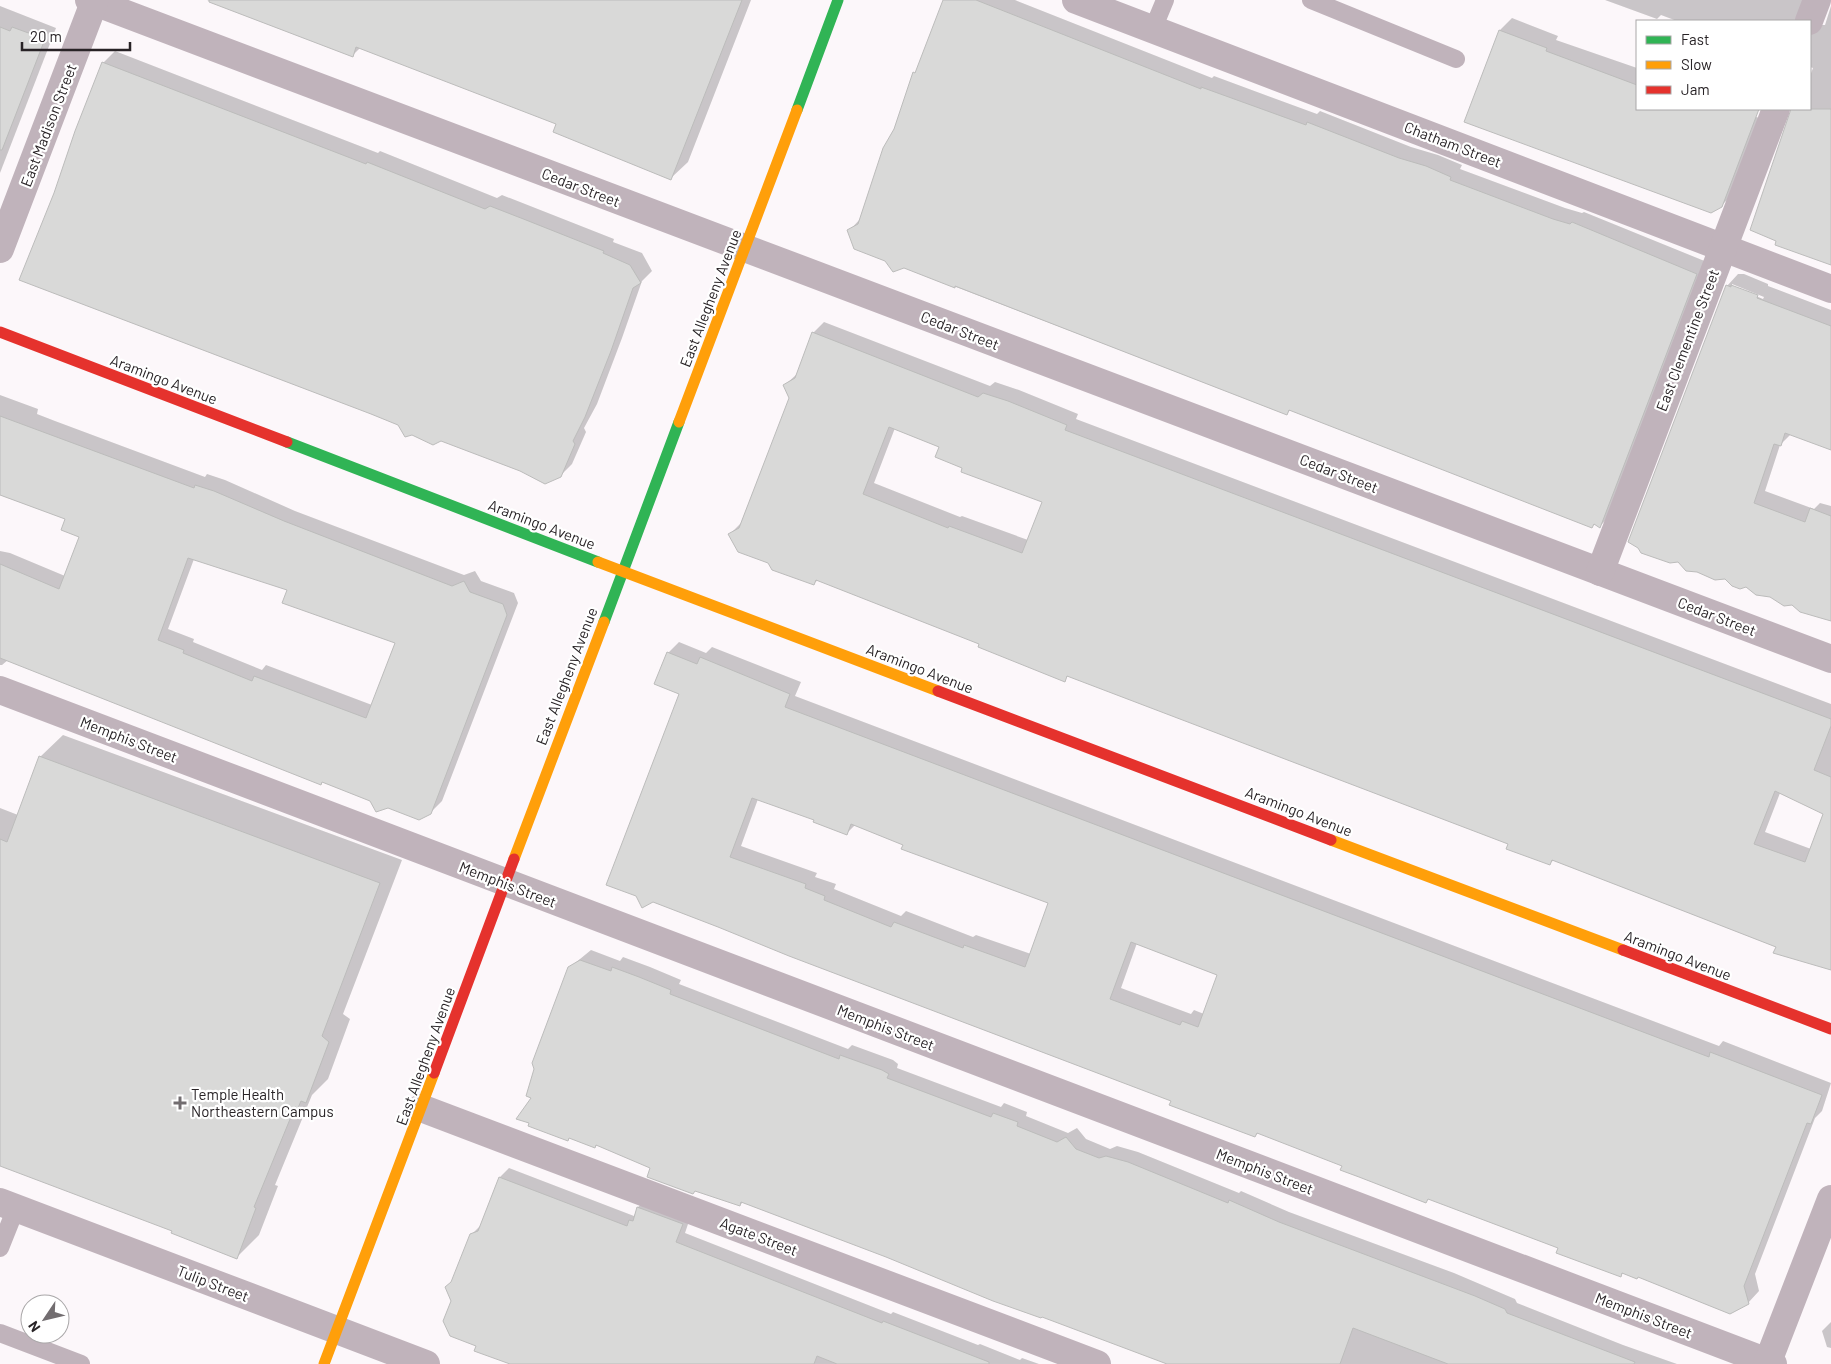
<svg xmlns="http://www.w3.org/2000/svg" width="1831" height="1364" font-family="Barlow,sans-serif">
  <style>
    .shadow { fill: #0003; fill-rule: evenodd }
    .building { fill: #d9d9d8; stroke: #bcbcbb; fill-rule: evenodd }
    .lines { fill: none; stroke-linecap: round; stroke-linejoin: round }
    .lane { stroke: #c0b3bb; stroke-width: 18 }
    .street { stroke: #c0b3bb; stroke-width: 28 }
    .fast { stroke: #30b455; stroke-width: 11 }
    .slow { stroke: #ff9f0a; stroke-width: 11 }
    .jam { stroke: #e5322d; stroke-width: 11 }
    .poi-dot { fill: #726d70; stroke: #fff; stroke-width: 2 }
    .labels { text-anchor: middle; dominant-baseline: central; stroke-width: 4.5; stroke-linejoin: round; paint-order: stroke }
    .street-label { font-size: 15px; fill: #282326; stroke: #fff }
    .poi-label { font-size: 15px; fill: #282326; stroke: #fff; text-anchor: start }
  </style>
  <rect width="100%" height="100%" fill="#fcf7fa"/>
  <g class="shadow">
    <path d="M207 0H751L688 162 671 178 558 123 360 48 352 56Z"/>
    <path d="M945 0H1015L1212 78 1214 76 1317 114 1320 111 1411 147 1438 155 1462 165 1460 169 1565 208 1582 213 1584 212 1707 262 1611 515 1600 526 1595 524 1592 526 1291 409 1287 414 886 260 849 231 861 218 915 73 918 69Z"/>
    <path d="M1605 0H1806L1810 21H1677L1661 15 1657 19Z"/>
    <path d="M0 6 56 28 0 173Z"/>
    <path d="M1831 6V264L1789 135 1798 109H1810V76L1813 68 1810 67V21L1814 25H1825Z"/>
    <path d="M1512 18 1558 36 1556 40 1637 68V109H1733L1762 119 1733 194 1721 206 1465 122 1500 30Z"/>
    <path d="M115 51 378 153 380 151 497 198 502 195 614 239 613 242 642 253 652 271 642 281 622 338 597 404 584 428 586 432 572 464 560 476 520 470 399 424 55 194 103 63Z"/>
    <path d="M1738 274H1744L1768 284V286L1831 310V449L1791 434 1780 445 1765 491 1814 509 1820 503 1831 506V619L1746 585 1697 571 1727 286ZM1732 284 1764 297 1763 299 1732 286Z"/>
    <path d="M824 322 990 386 995 382 1019 390 1078 414 1076 419 1831 704V968L1554 860 1550 863 1510 844 1069 675 1064 680 981 643 818 580 813 584 769 562 730 534 741 523 790 398 785 385 798 373 813 333ZM895 428 940 447 964 467 1043 501 1028 540 962 516 960 517 874 483ZM1780 793 1825 813 1811 849 1765 832Z"/>
    <path d="M0 395 38 409 37 414 55 421 205 477 207 474 225 480 295 511 464 575 475 571 481 581 514 593 518 603 442 801 430 813 370 800 8 660 2 665H0V551L10 553 65 576 80 536 66 519 0 495ZM194 559 289 590 396 642 372 705 266 665 262 670 193 642 194 639 168 629Z"/>
    <path d="M679 642 706 653 712 647 801 682 795 696 1719 1046 1723 1041 1831 1083 1822 1111 1815 1118 1755 1274 1759 1291 1748 1303 1624 1272 1620 1276 1560 1247 1429 1198 1426 1201 1344 1165 1259 1132 1255 1136 1172 1100 653 901 680 693 668 653ZM758 799 815 819 846 834 855 825 1050 903 1031 954 976 935 973 937 906 911 901 916 834 889 836 884 815 877 817 873 741 846ZM1137 943 1218 975 1204 1014 1194 1010 1191 1014 1121 988Z"/>
    <path d="M63 735 402 860 343 1014 350 1019 328 1079 312 1095 275 1185 278 1186 259 1235 237 1257 174 1230 0 1164V808L18 815 40 757Z"/>
    <path d="M591 950 620 961 623 957 650 967 681 980 679 984 848 1049 852 1045 893 1060 898 1064 897 1068 1001 1107 1004 1103 1027 1112 1026 1116 1068 1133 1077 1128 1086 1139 1110 1149 1117 1146 1138 1152 1239 1193 1241 1191 1289 1212 1454 1273 1515 1299 1517 1303 1623 1345 1677 1364H1171L743 1202 740 1205 696 1190 693 1193 651 1167 598 1144 595 1147 570 1137 568 1139 533 1097 569 968Z"/>
    <path d="M509 1168 634 1216 638 1207 648 1198 691 1215 685 1233 891 1314 893 1312 978 1345 980 1344 1020 1360 1022 1358 1039 1364H513L477 1345 453 1301V1280L471 1235 481 1225 500 1177Z"/>
    <path d="M1831 1322V1348L1827 1347 1822 1331Z"/>
  </g>
  <g class="building">
    <path d="M209 0H742L671 180 553 132 556 124 356 47 353 57 209 2Z"/>
    <path d="M943 0H976L1201 89V87L1306 125 1307 122 1399 158 1426 166 1451 177 1450 180 1553 219 1570 224 1572 222 1697 274 1600 528 1594 524 1592 528 1289 410 1287 415 955 286V288L904 268 893 272 885 261 854 249 847 230 858 224 883 148 894 129 913 72 915 73Z"/>
    <path d="M0 27 10 31 12 27 45 39 2 150H0Z"/>
    <path d="M1499 30 1547 48 1546 51 1637 85V109H1759L1722 207 1711 213 1464 122Z"/>
    <path d="M102 62 366 164 367 162 485 209 490 206 526 220 604 251 603 253 630 265 641 283 633 288 611 351 585 417 573 441 575 444 561 477 545 484 520 471 441 441 433 445 412 435 405 437 398 425 371 414 19 280 54 193 75 131Z"/>
    <path d="M1791 109H1831V265L1775 245 1776 241 1750 230Z"/>
    <path d="M1726 285 1731 287V285L1758 295 1757 298 1831 326V450L1785 433 1781 446 1774 444 1754 503 1805 522 1810 508 1831 516V621L1800 612 1792 605 1784 606 1770 597 1756 595 1746 587 1740 589 1732 586 1725 579 1715 580 1697 572 1686 571 1678 562 1670 563 1641 553 1638 548 1628 542Z"/>
    <path d="M812 332 978 397 983 393 1008 401 1067 425 1065 430 1831 719V726L1814 770 1831 777V970L1773 953 1776 947 1640 894 1552 860 1550 865 1506 849 1508 844 1067 676 1065 682 978 647 979 644 816 580 814 585 772 570 768 563 738 552 728 534 739 528 789 398 783 385 795 378ZM889 427 939 447 935 457 962 468 961 472 1042 502 1022 553 949 526 948 528 863 494ZM1775 791 1823 814 1805 862 1754 844Z"/>
    <path d="M0 416 194 488 195 485 214 491 284 521 452 586 464 581 470 592 503 604 507 615 431 814 419 820 388 808 376 812 370 801 322 782 321 785 0 658V564L59 589 79 537 61 530 65 519 0 495ZM188 558 287 590 282 603 395 643 366 718 254 676 252 681 183 653 184 650 158 640Z"/>
    <path d="M667 652 697 664 700 657 790 694 785 707 1709 1057 1710 1052 1822 1095 1811 1124 1807 1123 1744 1286 1749 1304 1730 1314 1638 1277 1637 1279 1622 1273 1621 1277 1556 1253 1558 1248 1428 1199 1426 1203 1359 1177 1340 1170 1342 1166 1257 1133 1255 1137 1169 1105 1171 1101 789 956 718 927 653 902 642 908 636 896 606 885 679 694 654 684ZM752 798 814 820 813 822 847 835 851 824 903 845 901 849 1048 903 1025 967 964 945 963 948 894 922 891 927 824 900 825 896 805 888 806 884 730 857ZM1131 942 1217 975 1198 1027 1182 1021 1180 1025 1110 999Z"/>
    <path d="M39 756 380 883 322 1036 329 1042 306 1103 301 1101 298 1108 295 1107 254 1207 256 1208 237 1259 171 1233 172 1231 0 1166V839L7 842Z"/>
    <path d="M580 960 611 971 612 967 639 977 671 990 670 994 839 1059 840 1055 882 1070 889 1074 887 1078 991 1117 993 1113 1018 1122 1017 1126 1057 1142 1066 1137 1076 1149 1099 1158 1106 1156 1128 1162 1228 1203 1229 1200 1279 1222 1475 1296 1505 1309 1507 1313 1635 1362 1634 1364H1448L1353 1328 1340 1364H1167L1042 1317 1041 1318 993 1301 886 1257 741 1202 740 1206 695 1191 693 1194 647 1177 650 1168 596 1145 595 1148 569 1138 568 1141 528 1126 529 1123 516 1119 531 1098 526 1096 534 1069 532 1063 568 967Z"/>
    <path d="M499 1177 627 1226 629 1220 633 1221 637 1207 683 1224 676 1242 882 1323 883 1321 989 1362V1364H837L817 1356 814 1364H510L474 1351 476 1346 450 1336 443 1321 451 1301 445 1287 451 1282 470 1234 478 1231Z"/>
  </g>
  <g class="lines">
    <g class="lane">
      <path d="M1311 0 1456 59"/>
      <path d="M1153 29 1165 0"/>
      <path d="M0 1248 16 1208"/>
      <path d="M0 1333 81 1364"/>
    </g>
    <g class="street">
      <path d="M89 0 1831 659"/>
      <path d="M1076 0 1831 289"/>
      <path d="M1809 21 1817 0"/>
      <path d="M0 249 95 0"/>
      <path d="M1600 572 1776 109"/>
      <path d="M0 690 1773 1364"/>
      <path d="M421 1108 1097 1364"/>
      <path d="M0 1202 426 1364"/>
      <path d="M1767 1364 1831 1199"/>
    </g>
    <g class="fast">
      <path d="M797 110 838 0"/>
      <path d="M287 442 598 562"/>
      <path d="M604 622 679 422"/>
    </g>
    <g class="slow">
      <path d="M679 422 797 110"/>
      <path d="M598 562 938 691"/>
      <path d="M1331 840 1623 950"/>
      <path d="M514 859 604 622"/>
      <path d="M324 1364 434 1073"/>
    </g>
    <g class="jam">
      <path d="M0 332 287 442"/>
      <path d="M938 691 1331 840"/>
      <path d="M1623 950 1831 1029"/>
      <path d="M434 1073 514 859"/>
    </g>
  </g>
  <path class="poi-dot" d="M177.5 1095.5h5v5h5v5h-5v5h-5v-5h-5v-5h5z"/>
  <g class="labels">
    <g class="street-label">
      <text transform="translate(48 125) rotate(-69)">East Madison Street</text>
      <text transform="translate(1453 144) rotate(21)">Chatham Street</text>
      <text transform="translate(581 187) rotate(21)">Cedar Street</text>
      <text transform="translate(710 298) rotate(-69)">East Allegheny Avenue</text>
      <text transform="translate(960 330) rotate(21)">Cedar Street</text>
      <text transform="translate(1687 340) rotate(-69)">East Clementine Street</text>
      <text transform="translate(164 379) rotate(21)">Aramingo Avenue</text>
      <text transform="translate(1339 473) rotate(21)">Cedar Street</text>
      <text transform="translate(542 524) rotate(21)">Aramingo Avenue</text>
      <text transform="translate(1717 616) rotate(21)">Cedar Street</text>
      <text transform="translate(920 668) rotate(21)">Aramingo Avenue</text>
      <text transform="translate(566 676) rotate(-69)">East Allegheny Avenue</text>
      <text transform="translate(129 739) rotate(21)">Memphis Street</text>
      <text transform="translate(1299 811) rotate(21)">Aramingo Avenue</text>
      <text transform="translate(508 884) rotate(21)">Memphis Street</text>
      <text transform="translate(1678 955) rotate(21)">Aramingo Avenue</text>
      <text transform="translate(886 1027) rotate(21)">Memphis Street</text>
      <text transform="translate(425 1056) rotate(-70)">East Allegheny Avenue</text>
      <text transform="translate(1265 1171) rotate(21)">Memphis Street</text>
      <text transform="translate(759 1236) rotate(21)">Agate Street</text>
      <text transform="translate(213 1283) rotate(21)">Tulip Street</text>
      <text transform="translate(1644 1315) rotate(21)">Memphis Street</text>
    </g>
    <g class="poi-label">
      <text x="191" y="1094">Temple Health<tspan x="191" dy="17">Northeastern Campus</tspan></text>
    </g>
  </g>
  <rect x="1636" y="20" width="175" height="90" fill="#ffffff" stroke="#a9a7a8"/>
  <rect x="1646" y="36" width="25" height="8" fill="#30b455" stroke="#a9a7a8"/>
  <text x="1681" y="45" font-size="15" fill="#282326">Fast</text>
  <rect x="1646" y="61" width="25" height="8" fill="#ff9f0a" stroke="#a9a7a8"/>
  <text x="1681" y="70" font-size="15" fill="#282326">Slow</text>
  <rect x="1646" y="86" width="25" height="8" fill="#e5322d" stroke="#a9a7a8"/>
  <text x="1681" y="95" font-size="15" fill="#282326">Jam</text>
  <g transform="translate(45 1319) rotate(235)"><circle r="24" fill="#ffffff" stroke="#a9a7a8"/>
  <path d="M0-4L9 19L0 12L-9 19Z" fill="#726d70"/>
  <text y="-8" font-size="14" font-weight="bold" text-anchor="middle" fill="#282326">N</text>
  </g>
  <path d="M22 42v8h108v-8" fill="none" stroke="#282326" stroke-width="2.5"/>
  <text x="30" y="42" font-size="15" fill="#282326" stroke="#ffffff" stroke-width="4" paint-order="stroke">20 m</text>
</svg>
